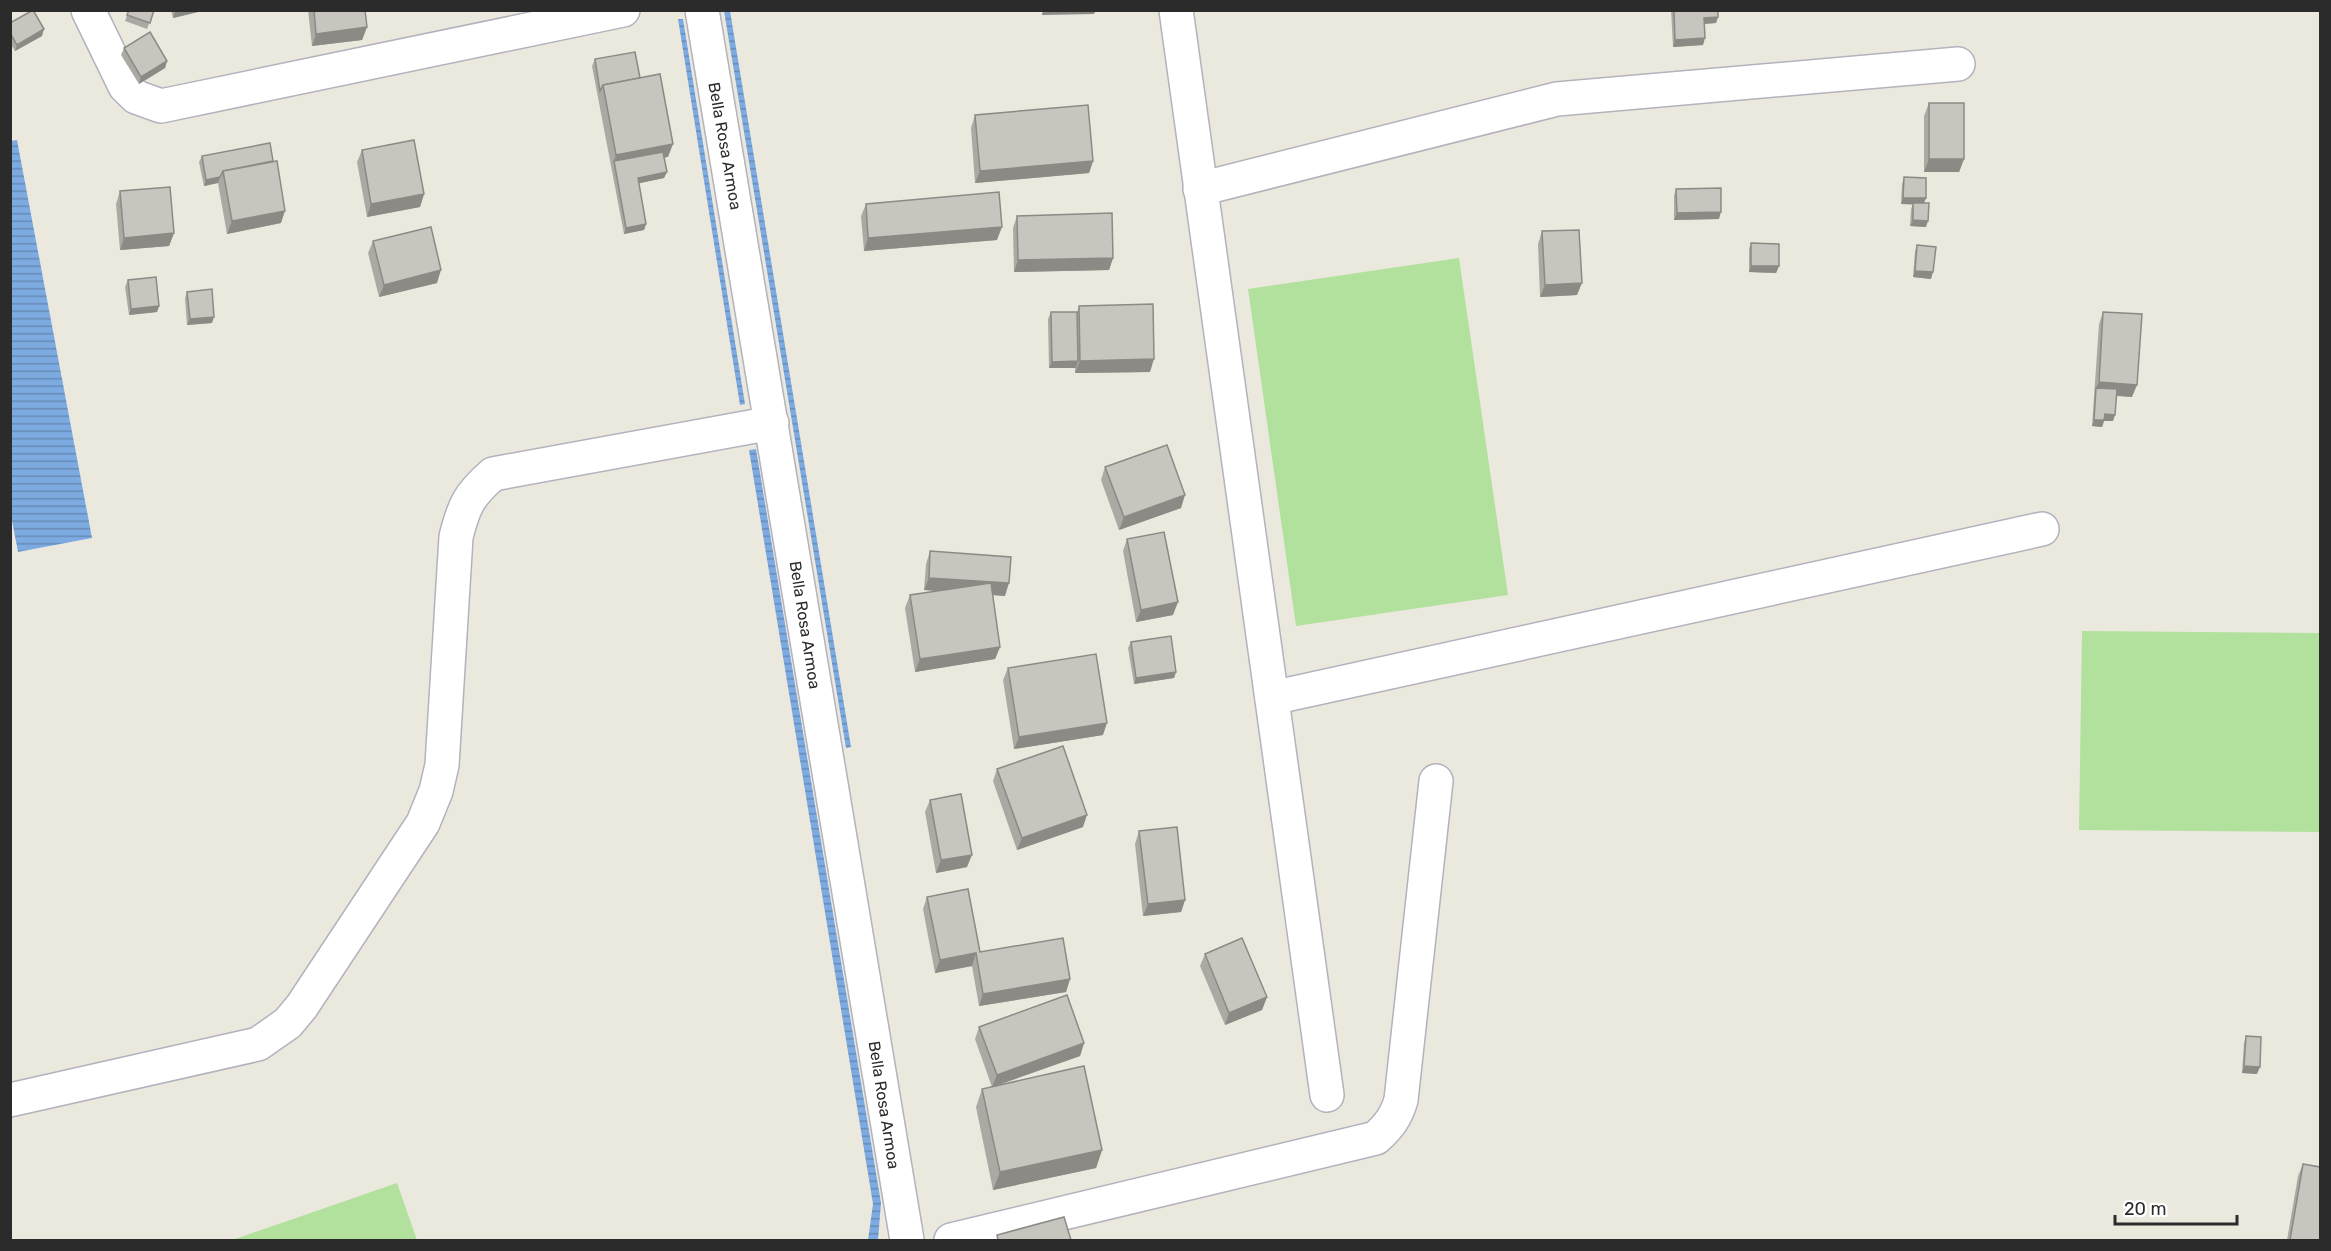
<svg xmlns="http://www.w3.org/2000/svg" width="2331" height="1251" font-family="Rubik,sans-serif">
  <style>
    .pitch { fill: #b2e19e }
    .water { fill: url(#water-rules) }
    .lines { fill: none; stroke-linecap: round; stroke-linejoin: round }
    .minor-casing { stroke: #b3b2bd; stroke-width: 36 }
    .minor { stroke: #fff; stroke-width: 33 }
    .wall { fill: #aba9a3 }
    .shaded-wall { fill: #8b8a85 }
    .building { fill: #c7c5be; stroke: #8b8a85; stroke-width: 1.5 }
    .labels { text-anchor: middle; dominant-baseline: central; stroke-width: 4.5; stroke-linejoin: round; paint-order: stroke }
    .street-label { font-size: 16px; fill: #2b2b2b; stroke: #fff }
  </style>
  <defs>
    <pattern id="water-rules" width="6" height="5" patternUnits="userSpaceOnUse" patternTransform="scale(1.5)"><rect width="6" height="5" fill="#7dabe1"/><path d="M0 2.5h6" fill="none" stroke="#678bb7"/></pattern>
  </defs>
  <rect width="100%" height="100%" fill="#ebe9de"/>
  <g class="pitch">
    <path d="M1459 258 1508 595 1296 626 1248 289Z"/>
    <path d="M2082 631 2320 633V832L2079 830Z"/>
    <path d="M397 1183 417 1240H232Z"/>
  </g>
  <g class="water">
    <path d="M724 11H730L851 747 846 748Z"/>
    <path d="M678 19H683L745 404 740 405Z"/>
    <path d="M17 140 92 538 18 552 10 510V141Z"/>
    <path d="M756 449 881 1203 878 1240H868L873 1204 749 450Z"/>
  </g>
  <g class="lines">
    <g class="minor-casing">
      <g id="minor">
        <path d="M88 10 125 86 136 97 161 106 623 10"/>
        <path d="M702 10 907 1240"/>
        <path d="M1176 10 1327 1095"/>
        <path d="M1200 189 1557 99 1958 64"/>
        <path d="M1272 698 2042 529"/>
        <path d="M10 1100 258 1044 288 1023 302 1006 423 823 436 791 442 765 456 537C464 505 469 495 493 474L772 423"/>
        <path d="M951 1240 1376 1138C1389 1126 1396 1117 1401 1100L1436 781"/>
      </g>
    </g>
    <use href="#minor" class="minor"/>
  </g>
  <g class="wall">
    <path d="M129 10H154L147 29 125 21Z"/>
    <path d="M171 10H198V12L173 18Z"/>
    <path d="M308 10H365L367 27 362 40 312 46Z"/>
    <path d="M1671 10H1718V17L1716 23 1705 24 1703 45 1673 47Z"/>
    <path d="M10 23 42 36 15 51 10 43Z"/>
    <path d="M124 48 167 61 165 68 139 84 121 55Z"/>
    <path d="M595 59 640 78 668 157H664L667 172 664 178 639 183 646 224 644 230 624 234 592 66Z"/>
    <path d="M1929 103 1964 159 1959 172H1924V116Z"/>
    <path d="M975 115 1093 161 1089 173 975 183 971 128Z"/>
    <path d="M270 143 281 223 227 234 218 183 204 186 199 162 202 156Z"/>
    <path d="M362 150 424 194 420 207 367 217 357 162Z"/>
    <path d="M1904 177 1926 198 1924 203 1926 227 1910 226 1911 209 1913 204H1901L1902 184Z"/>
    <path d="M1676 189 1719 219 1674 220V196Z"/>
    <path d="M120 191 174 233 169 246 120 250 116 204Z"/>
    <path d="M866 204 997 240 864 251 861 216Z"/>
    <path d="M1017 216 1113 258 1109 270 1014 272 1013 228Z"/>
    <path d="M1542 231 1577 295 1540 297 1538 244Z"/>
    <path d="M373 241 437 283 379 297 368 253Z"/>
    <path d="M1751 243 1779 266 1776 273 1749 272V249Z"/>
    <path d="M1917 245 1931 279 1913 277 1915 251Z"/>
    <path d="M128 280 159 306 157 312 129 315 125 287Z"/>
    <path d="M187 292 212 323 187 325 185 298Z"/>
    <path d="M1079 306 1150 372 1075 373V368H1049L1048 319 1051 312H1077Z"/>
    <path d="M2103 312 2132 397 2117 396 2113 421H2104L2102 427 2092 426 2099 324Z"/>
    <path d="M1105 467 1181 508 1119 530 1101 480Z"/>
    <path d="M1127 539 1173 615 1136 622 1123 551Z"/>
    <path d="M930 551 1005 596 993 595 1000 647 995 659 915 672 905 608 910 595 939 591 924 590 926 564Z"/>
    <path d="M1131 642 1176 672 1174 678 1134 684 1128 648Z"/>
    <path d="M1008 668 1103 735 1014 749 1003 680Z"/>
    <path d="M997 769 1083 827 1017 850 993 781Z"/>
    <path d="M930 800 967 867 936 873 925 812Z"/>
    <path d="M1139 831 1185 900 1181 912 1143 916 1135 844Z"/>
    <path d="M927 897 980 952 1070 979 1066 992 979 1006 972 966 935 973 923 909Z"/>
    <path d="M1205 954 1267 997 1262 1010 1225 1025 1200 966Z"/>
    <path d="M979 1027 1084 1043 1080 1056 996 1086 1102 1150 1096 1168 993 1190 976 1107 982 1089 992 1087 975 1039Z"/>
    <path d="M2246 1036 2257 1074 2242 1073 2244 1043Z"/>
    <path d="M2303 1164 2320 1240H2287L2298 1176Z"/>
  </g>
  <g class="shaded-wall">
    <path d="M180 10H198V12L173 18 175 12Z"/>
    <path d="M1043 10H1096L1094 14 1042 15Z"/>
    <path d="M1718 17 1716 23 1702 24 1704 18Z"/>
    <path d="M367 27 362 40 312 46 316 34Z"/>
    <path d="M44 29 42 36 15 51 17 45Z"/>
    <path d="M1705 38 1703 45 1673 47 1675 40Z"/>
    <path d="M167 61 165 68 139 84 141 77Z"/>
    <path d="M673 144 668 157 615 167 614 161 616 155Z"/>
    <path d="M1929 159H1964L1959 172H1924Z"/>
    <path d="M1093 161 1089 173 975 183 980 171Z"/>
    <path d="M667 172 664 178 636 184 638 178Z"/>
    <path d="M220 177 218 183 204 186 206 180Z"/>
    <path d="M424 194 420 207 367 217 371 204Z"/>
    <path d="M1903 198H1926L1923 205 1901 204Z"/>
    <path d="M285 211 281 223 227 234 232 221Z"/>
    <path d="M1721 212 1719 219 1674 220 1677 213Z"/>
    <path d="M1913 220 1928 221 1926 227 1910 226Z"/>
    <path d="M646 224 644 230 624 234 626 228Z"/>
    <path d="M1002 227 997 240 864 251 868 238Z"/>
    <path d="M174 233 169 246 120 250 124 238Z"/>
    <path d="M1113 258 1109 270 1014 272 1018 260Z"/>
    <path d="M1751 266H1779L1776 273 1749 272Z"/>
    <path d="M441 270 437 283 379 297 384 285Z"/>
    <path d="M1915 271 1933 272 1931 279 1913 277Z"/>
    <path d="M1582 283 1577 295 1540 297 1545 285Z"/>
    <path d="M159 306 157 312 129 315 131 309Z"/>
    <path d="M214 317 212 323 187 325 190 319Z"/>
    <path d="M1154 359 1150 372 1075 373 1080 361Z"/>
    <path d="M1078 361 1076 368H1049L1052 362Z"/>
    <path d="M2099 382 2137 385 2132 397 2096 394V388Z"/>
    <path d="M2105 414 2115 415 2113 421H2104L2102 427 2092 426 2094 420Z"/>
    <path d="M1185 495 1181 508 1119 530 1124 517Z"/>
    <path d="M929 578 1009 583 1005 596 924 590Z"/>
    <path d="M1178 602 1173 615 1136 622 1141 610Z"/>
    <path d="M1000 647 995 659 915 672 920 659Z"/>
    <path d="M1176 672 1174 678 1134 684 1136 678Z"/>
    <path d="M1107 723 1103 735 1014 749 1019 737Z"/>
    <path d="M1087 815 1083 827 1017 850 1022 838Z"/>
    <path d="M972 855 967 867 936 873 941 860Z"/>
    <path d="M1185 900 1181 912 1143 916 1148 904Z"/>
    <path d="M976 953 972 966 935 973 940 960Z"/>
    <path d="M1070 979 1066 992 979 1006 983 994Z"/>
    <path d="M1267 997 1262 1010 1225 1025 1229 1013Z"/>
    <path d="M1084 1043 1080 1056 992 1087 997 1075Z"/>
    <path d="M2244 1066 2260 1067 2257 1074 2242 1073Z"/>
    <path d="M1102 1150 1096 1168 993 1190 1000 1172Z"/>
  </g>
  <g class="building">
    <path d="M33 10 44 29 17 45 10 33V23Z"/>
    <path d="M129 10H154L150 23 127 15Z"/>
    <path d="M314 10H365L367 27 316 34Z"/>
    <path d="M1674 10H1718V17L1704 18 1705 38 1675 40Z"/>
    <path d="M150 32 167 61 141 77 124 48Z"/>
    <path d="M635 52 640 78 603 85 600 91 595 59Z"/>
    <path d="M660 74 673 144 616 155 603 85Z"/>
    <rect x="1929" y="103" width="35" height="56"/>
    <path d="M1088 105 1093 161 980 171 975 115Z"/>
    <path d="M414 140 424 194 371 204 362 150Z"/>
    <path d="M270 143 273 161 223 171 220 177 206 180 202 156Z"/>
    <path d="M663 152 667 172 638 178 646 224 626 228 614 161Z"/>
    <path d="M277 161 285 211 232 221 223 171Z"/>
    <path d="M1904 177 1926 178V198H1903Z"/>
    <path d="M170 187 174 233 124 238 120 191Z"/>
    <path d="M1721 188V212L1677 213 1676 189Z"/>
    <path d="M999 192 1002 227 868 238 866 204Z"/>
    <path d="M1913 203H1929L1928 221 1913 220Z"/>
    <path d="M1112 213 1113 258 1018 260 1017 216Z"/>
    <path d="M431 227 441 270 384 285 373 241Z"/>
    <path d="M1579 230 1582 283 1545 285 1542 231Z"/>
    <path d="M1751 243 1779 244V266H1751Z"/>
    <path d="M1917 245 1936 247 1933 272 1915 271Z"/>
    <path d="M156 277 159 306 131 309 128 280Z"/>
    <path d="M212 289 214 317 190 319 187 292Z"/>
    <path d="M1153 304 1154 359 1080 361 1079 306Z"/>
    <path d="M1051 312H1077L1078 361 1052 362Z"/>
    <path d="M2103 312 2142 314 2137 385 2099 382Z"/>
    <path d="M2096 388 2117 389 2115 415 2105 414 2104 420H2094Z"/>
    <path d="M1167 445 1185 495 1124 517 1105 467Z"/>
    <path d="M1164 532 1178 602 1141 610 1127 539Z"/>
    <path d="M930 551 1011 557 1009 583 929 578Z"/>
    <path d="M991 583 1000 647 920 659 910 595Z"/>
    <path d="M1171 636 1176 672 1136 678 1131 642Z"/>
    <path d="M1096 654 1107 723 1019 737 1008 668Z"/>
    <path d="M1063 746 1087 815 1022 838 997 769Z"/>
    <path d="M961 794 972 855 941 860 930 800Z"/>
    <path d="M1177 827 1185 900 1148 904 1139 831Z"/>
    <path d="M968 889 980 952 1063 938 1070 979 983 994 976 953 940 960 927 897Z"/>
    <path d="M1242 938 1267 997 1229 1013 1205 954Z"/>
    <path d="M1067 995 1084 1043 997 1075 979 1027Z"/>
    <path d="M2246 1036 2261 1037 2260 1067 2244 1066Z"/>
    <path d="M1084 1066 1102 1150 1000 1172 982 1089Z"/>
    <path d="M2303 1164 2320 1167V1240H2290Z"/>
    <path d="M1064 1217 1071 1240H998L997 1235Z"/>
  </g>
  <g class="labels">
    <g class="street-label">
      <text transform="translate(725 146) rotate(80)">Bella Rosa Armoa</text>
      <text transform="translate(805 625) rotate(81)">Bella Rosa Armoa</text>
      <text transform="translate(884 1105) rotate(81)">Bella Rosa Armoa</text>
    </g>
  </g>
  <rect width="2331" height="1251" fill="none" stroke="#2b2b2b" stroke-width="24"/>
  <path d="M2115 1215v9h122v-9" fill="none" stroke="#2b2b2b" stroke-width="3"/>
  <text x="2124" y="1215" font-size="18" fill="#2b2b2b" stroke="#ffffff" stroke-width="4.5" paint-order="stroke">20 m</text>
</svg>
